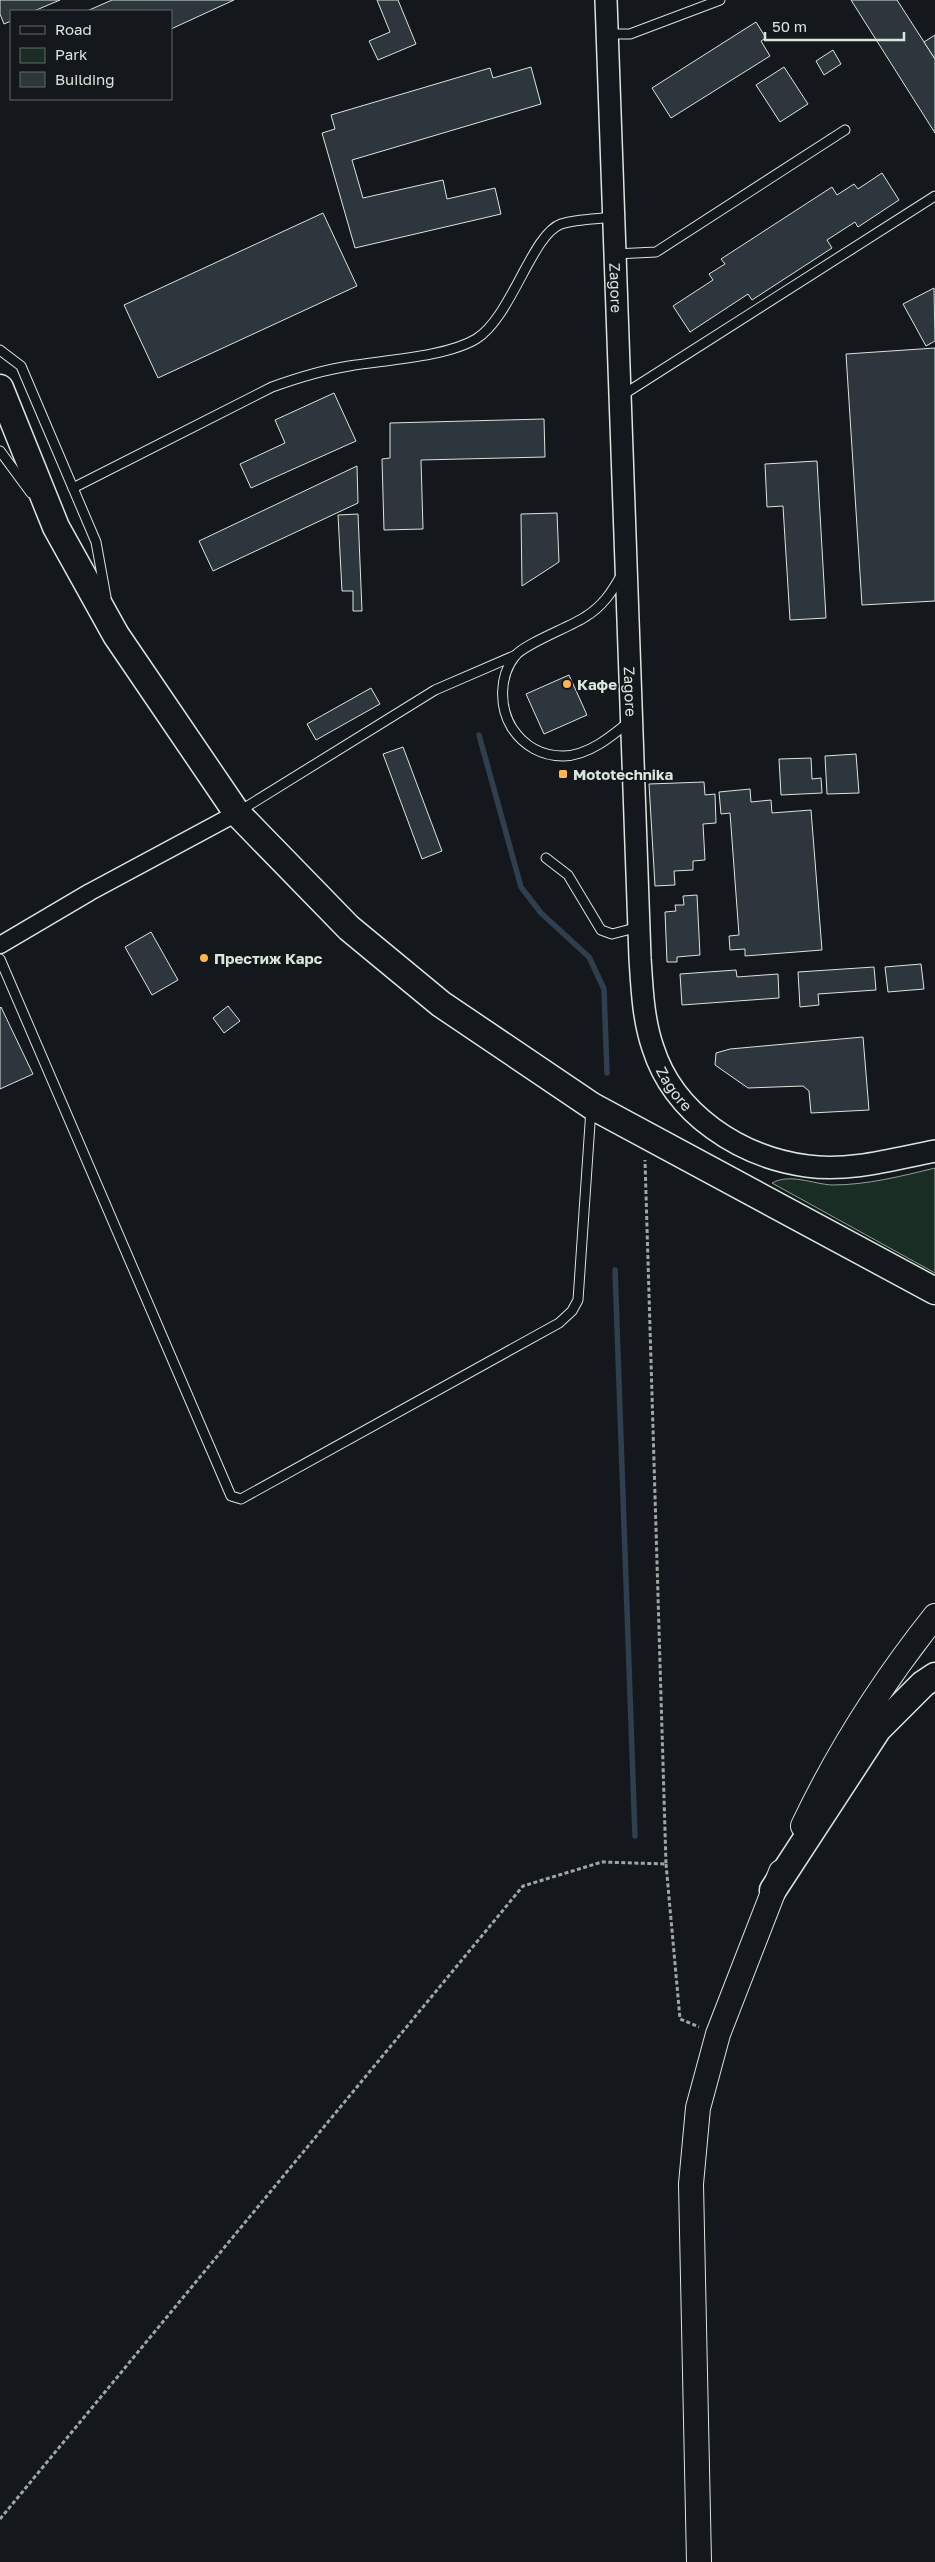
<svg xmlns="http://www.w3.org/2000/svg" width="935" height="2562" font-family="'Golos Text',sans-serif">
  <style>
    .green { fill: #1a2d24; stroke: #939e99 }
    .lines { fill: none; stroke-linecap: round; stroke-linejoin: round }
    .stream { stroke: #2f3f4d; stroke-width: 5.5 }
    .building { fill: #2c363c; stroke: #d8e6dc }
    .service-casing { stroke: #d8e6dc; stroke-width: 11 }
    .minor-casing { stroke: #d8e6dc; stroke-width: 19 }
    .tertiary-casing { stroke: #d8e6dc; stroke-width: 24 }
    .secondary-casing { stroke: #d8e6dc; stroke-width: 26 }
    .primary-casing { stroke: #d8e6dc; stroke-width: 29 }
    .path { stroke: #9da8a2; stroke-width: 3; stroke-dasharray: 4 2.5; stroke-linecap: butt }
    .service { stroke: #14181c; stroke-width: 9 }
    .minor { stroke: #14181c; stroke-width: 16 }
    .tertiary { stroke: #14181c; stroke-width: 21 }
    .secondary { stroke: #14181c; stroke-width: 24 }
    .primary { stroke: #14181c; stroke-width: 26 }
    .poi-dot { fill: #ffb74d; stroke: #14181c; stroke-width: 2 }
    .labels { text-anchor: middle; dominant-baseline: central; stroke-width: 4; stroke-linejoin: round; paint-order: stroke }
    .street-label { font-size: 15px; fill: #d8e6dc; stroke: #14181c }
    .poi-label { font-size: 15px; font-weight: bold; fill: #d8e6dc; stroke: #14181c; text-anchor: start }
  </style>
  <rect width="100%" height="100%" fill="#14181c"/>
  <path class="green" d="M935 1168V1273L772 1183C790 1173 813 1184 832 1185 867 1185 902 1176 935 1168Z"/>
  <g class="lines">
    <g class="stream">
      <path d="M479 735 521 887 541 913 589 957 604 989 607 1073"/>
      <path d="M615 1270 635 1836"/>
    </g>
  </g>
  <g class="building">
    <path d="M0 0H60L34 11H11V21L4 24 0 14Z"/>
    <path d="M112 0H234L171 29V11H87Z"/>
    <path d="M377 0H398L416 44 378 60 369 41 390 32Z"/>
    <path d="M851 0H897L935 59V133Z"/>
    <path d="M756 22 766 38 761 41 770 56 671 118 652 88Z"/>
    <path d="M935 35V59L924 42Z"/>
    <path d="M833 50 841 64 824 75 816 61Z"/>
    <path d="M531 67 541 104 352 160 363 198 443 180 447 199 495 188 501 214 355 248 322 133 335 129 331 115 490 68 493 78Z"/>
    <path d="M784 67 808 104 780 122 756 85Z"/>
    <path d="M882 173 899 200 858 227 855 222 827 240 832 248 752 300 748 294 690 332 673 306 713 280 709 274 725 264 721 259 832 187 837 195 854 184 858 189Z"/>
    <path d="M323 213 357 286 158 378 124 305Z"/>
    <path d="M934 288 935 341 926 346 903 304Z"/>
    <path d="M935 348V601L862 605 846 354Z"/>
    <path d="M334 393 356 441 251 488 240 464 285 443 275 420Z"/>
    <path d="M544 419 545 457 421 460 423 529 384 530 382 459 390 458V423Z"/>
    <path d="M817 461 826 618 790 620 783 506 767 507 765 464Z"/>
    <path d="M357 466 358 503 213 571 199 541Z"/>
    <path d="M557 513 559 562 522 586 521 514Z"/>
    <path d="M358 514 362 611H353V591H342L338 515Z"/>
    <path d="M569 675 587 715 544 734 526 694Z"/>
    <path d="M371 688 380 704 316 740 307 724Z"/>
    <path d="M403 747 442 851 422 859 383 754Z"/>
    <path d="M856 754 859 793 827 794 825 756Z"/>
    <path d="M811 758 812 779 821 778 822 793 781 795 779 759Z"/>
    <path d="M704 782 705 795 715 794 716 823 703 824 705 860 693 861V870L674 871 675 885 655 886 649 784Z"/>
    <path d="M750 789 751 802 771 800 772 813 811 810 822 950 745 956V949L730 950 729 936 739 935 730 813 721 814 719 792Z"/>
    <path d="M697 895 700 955 677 957V962H667L665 912 676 911 675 905H684L683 896Z"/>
    <path d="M151 932 178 980 152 995 125 947Z"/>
    <path d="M921 964 924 989 888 992 885 967Z"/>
    <path d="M874 967 876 990 818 994 819 1005 800 1007 798 972Z"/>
    <path d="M736 970 737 977 778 974 779 998 682 1005 680 974Z"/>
    <path d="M228 1006 240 1021 224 1033 213 1018Z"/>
    <path d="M1 1007 33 1074 0 1089V1008Z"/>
    <path d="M863 1037 869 1110 811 1113 809 1091 803 1086 748 1088 715 1065 716 1053 730 1049Z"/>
  </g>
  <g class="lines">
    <g class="service-casing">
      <g id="service">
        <path d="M607 34H630L720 0"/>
        <path d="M615 254 656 252 845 130"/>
        <path d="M0 350 21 366 96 542 106 597"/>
        <path d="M621 396 935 196"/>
        <path d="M0 451 31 493"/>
        <path d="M73 488 272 387C297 378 323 370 349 366 385 360 446 357 476 339 511 318 532 234 561 224 576 219 597 219 614 217"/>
        <path d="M622 574C612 592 603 606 585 617 570 627 524 644 515 656 499 676 499 707 512 728 524 746 542 756 563 756 588 756 612 736 630 721"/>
        <path d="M238 812 435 690 516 655"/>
        <path d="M546 858 568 875 601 930 612 934 639 927"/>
        <path d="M0 959 231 1496 241 1499 559 1323 572 1311 578 1300 591 1109"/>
      </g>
    </g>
    <g class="minor-casing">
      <path id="minor" d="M0 945 90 892 237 813"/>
    </g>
    <g class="tertiary-casing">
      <g id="tertiary">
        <path id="s1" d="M606 0 640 958C642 988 643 1019 653 1048 674 1114 740 1157 807 1166 849 1172 894 1159 935 1151"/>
      </g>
    </g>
    <g class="secondary-casing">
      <g id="secondary">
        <path d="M803 1826C838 1752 884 1680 935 1616"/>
        <path d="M699 2562 691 2184 698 2108 718 2034 781 1872"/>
      </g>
    </g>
    <g class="primary-casing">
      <g id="primary">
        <path d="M0 388 56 527 116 635 237 813 349 928 441 1004 592 1106 935 1291"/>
        <path d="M773 1890 878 1729 923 1684 935 1676"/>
      </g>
    </g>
    <g class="path">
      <path d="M666 1864 680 2019 699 2027"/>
      <path d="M0 2519 523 1886 602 1862 666 1864 645 1160"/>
    </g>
    <use href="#service" class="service"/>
    <use href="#minor" class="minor"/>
    <use href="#tertiary" class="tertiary"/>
    <use href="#secondary" class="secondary"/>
    <use href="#primary" class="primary"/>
  </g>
  <g class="poi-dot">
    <circle cx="567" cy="684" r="5"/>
    <rect x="558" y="769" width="10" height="10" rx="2.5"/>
    <circle cx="204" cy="958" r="5"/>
  </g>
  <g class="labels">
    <g class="street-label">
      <text stroke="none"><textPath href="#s1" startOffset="288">Zagore</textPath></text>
      <text stroke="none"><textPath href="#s1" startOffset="692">Zagore</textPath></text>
      <text stroke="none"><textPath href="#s1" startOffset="1096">Zagore</textPath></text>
    </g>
    <g class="poi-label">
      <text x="577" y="684">Кафе</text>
      <text x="573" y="774">Mototechnika</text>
      <text x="214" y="958">Престиж Карс</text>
    </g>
  </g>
  <rect x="10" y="10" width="162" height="90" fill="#14181c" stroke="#626a69"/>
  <rect x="20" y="26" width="25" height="8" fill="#14181c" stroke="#626a69"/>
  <text x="55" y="35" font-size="15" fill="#d8e6dc">Road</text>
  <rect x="20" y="48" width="25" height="15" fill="#1a2d24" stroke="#626a69"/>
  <text x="55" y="60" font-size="15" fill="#d8e6dc">Park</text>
  <rect x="20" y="72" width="25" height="15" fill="#2c363c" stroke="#626a69"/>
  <text x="55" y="85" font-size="15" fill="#d8e6dc">Building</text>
  <path d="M765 32v8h139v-8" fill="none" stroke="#d8e6dc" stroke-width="2.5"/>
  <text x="772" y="32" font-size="15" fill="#d8e6dc" stroke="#14181c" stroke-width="4" paint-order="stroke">50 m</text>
</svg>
